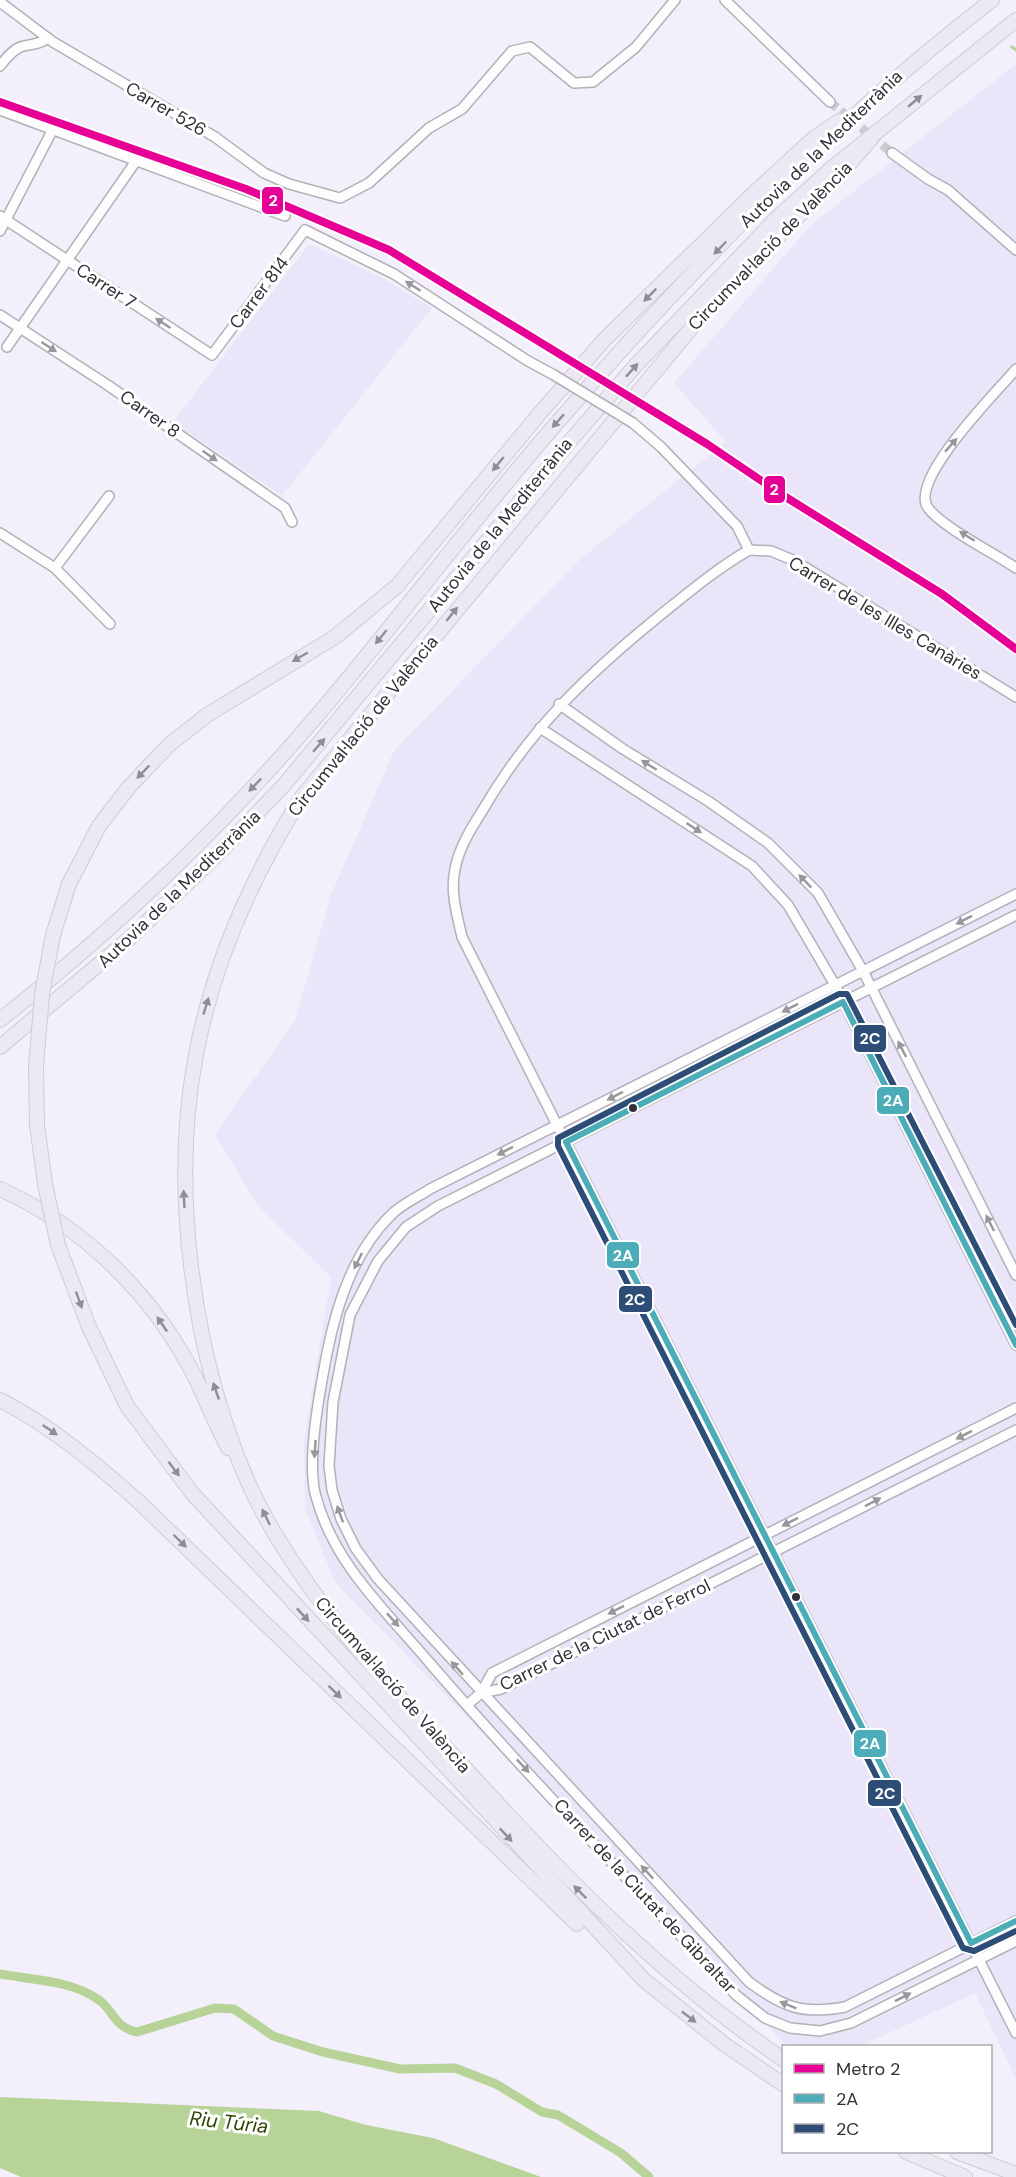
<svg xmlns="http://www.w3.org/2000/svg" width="1016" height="2177" font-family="'DM Sans',sans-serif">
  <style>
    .built { fill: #eae5f8 }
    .water { fill: #b8d398 }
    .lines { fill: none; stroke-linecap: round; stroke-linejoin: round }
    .stream { stroke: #b8d398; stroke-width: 3 }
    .canal { stroke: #b8d398; stroke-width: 9 }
    .minor-tunnel { stroke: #cdcad4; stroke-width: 9; stroke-dasharray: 9 4.5; stroke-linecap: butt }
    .minor-casing { stroke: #b3b0b8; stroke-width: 12 }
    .highway-casing { stroke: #ceccd2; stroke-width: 16 }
    .minor { stroke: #fdfdfe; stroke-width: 9 }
    .highway { stroke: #ede9f4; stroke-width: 14 }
    .minor-bridge-casing { stroke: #b3b0b8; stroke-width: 12; stroke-linecap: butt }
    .highway-bridge-casing { stroke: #ceccd2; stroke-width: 16; stroke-linecap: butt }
    .minor-bridge { stroke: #fdfdfe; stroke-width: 9 }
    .highway-bridge { stroke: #ede9f4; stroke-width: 14 }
    .bus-1-casing { stroke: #fff; stroke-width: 10 }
    .bus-2-casing { stroke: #fff; stroke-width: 10 }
    .bus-1 { stroke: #4cadb8; stroke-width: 6 }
    .bus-2 { stroke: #2d4d76; stroke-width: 6 }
    .metro-1-casing { stroke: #fff; stroke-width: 12 }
    .metro-1 { stroke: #e70095; stroke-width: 8 }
    .oneway { fill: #908d96 }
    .oneway2 { fill: #98979b }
    .bus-dot { fill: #333138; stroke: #fff; stroke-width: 2 }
    .labels { text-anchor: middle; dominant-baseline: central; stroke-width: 6; stroke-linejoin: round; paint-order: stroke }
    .street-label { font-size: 18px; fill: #333138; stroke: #fff }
    .water-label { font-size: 20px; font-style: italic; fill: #2d4502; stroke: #fff }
    .line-badge { stroke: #fff; stroke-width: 2 }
    .badge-label { font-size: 16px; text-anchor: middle; font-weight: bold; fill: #fff }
  </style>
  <rect width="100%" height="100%" fill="#f3f0fb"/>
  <g class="built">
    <path d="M1016 64V2079L975 1993 861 2046H787L335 1582 305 1508 304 1442 331 1277 257 1205 215 1134 295 1021 331 895 394 751 579 560 726 442 674 383 811 225Z"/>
    <path d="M309 244 381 277 432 308 282 496 173 422Z"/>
  </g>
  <path class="water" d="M0 2097 319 2111 366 2125 433 2138 541 2177H21L0 2168Z"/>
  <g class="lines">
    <path class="stream" d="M1012 47 1016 50"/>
    <path class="canal" d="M0 1974C32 1980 71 1980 99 2000 115 2012 114 2027 137 2032L215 2008 234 2009 273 2036 323 2052 400 2069 455 2068 496 2084 542 2112 558 2115 621 2153 649 2177"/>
    <path class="minor-tunnel" d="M830 102 892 153"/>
    <g class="minor-casing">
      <g id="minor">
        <path d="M725 0 830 102"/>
        <path d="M0 2 53 42 215 137 264 173 289 184 340 198 369 183 429 128 462 109 512 51 530 47 574 83 593 82 636 47 675 0"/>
        <path d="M0 66C23 35 28 52 48 38"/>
        <path d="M0 110 285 216"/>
        <path d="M892 153 928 179 948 190 1016 250"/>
        <path d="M0 216 212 355 305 230 394 274 528 361 554 375"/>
        <path d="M0 231 52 131"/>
        <path d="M0 315 109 386 285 508 292 522"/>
        <path d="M7 347 136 161"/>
        <path d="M1016 369C997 392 908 480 928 508 942 527 994 553 1016 568"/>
        <path d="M633 423 661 447 737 526 749 550"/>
        <path d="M0 533 55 568 110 624"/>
        <path d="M749 550C716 569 688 593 658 617 588 674 530 729 484 808 472 827 459 847 455 869 450 892 457 915 462 937L1016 2033"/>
        <path d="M749 550 771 551 795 561 1016 697"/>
        <path d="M55 568 109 496"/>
        <path d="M559 704 623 749 708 801 768 843 818 893 863 971 1016 1275"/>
        <path d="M540 728 752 866 788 905 835 985 1016 1345"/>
        <path d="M1016 894 430 1189C418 1197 402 1204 392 1214 354 1251 337 1303 327 1353 320 1390 307 1457 315 1493 332 1562 385 1610 429 1662 527 1776 633 1884 736 1995L765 2018 790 2028 820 2031 851 2023 1016 1941"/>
        <path d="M1016 915 438 1206 406 1227 378 1261 350 1315 333 1402 329 1466 332 1490 341 1519 356 1549 378 1579 749 1982C783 2007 802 2015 845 2007L1016 1921"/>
        <path d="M481 1693 501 1689 1016 1430"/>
        <path d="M467 1705 481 1693 492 1673 1016 1408"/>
      </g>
    </g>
    <g class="highway-casing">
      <g id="highway">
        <path d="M53 935 69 884 99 826 129 787 169 745 207 715 335 637 397 586 540 413 604 340 752 195 814 138 839 121"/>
        <path d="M0 1020C114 930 221 828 315 718 397 622 473 519 556 424 688 271 832 124 992 0"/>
        <path d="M0 1047 129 939 222 850 284 785 571 440 636 365 775 220 832 168 1016 20"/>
        <path d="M36 1067 37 1125 45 1184"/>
        <path d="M0 1189C84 1227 153 1294 195 1377 206 1400 216 1425 228 1448"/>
        <path d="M58 1245 89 1327 127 1406 192 1493 644 1980 724 2044 784 2085"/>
        <path d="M0 1400C51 1426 95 1463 138 1501L577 1924"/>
        <path d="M784 2060C666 1980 572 1885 476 1780 402 1700 326 1622 271 1527 237 1469 216 1401 202 1335 162 1133 192 973 301 798L718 296 838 177 871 139"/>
        <path d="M906 2152 965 2177"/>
        <path d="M957 2152 1016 2174"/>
      </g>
    </g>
    <use href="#minor" class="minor"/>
    <use href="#highway" class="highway"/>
    <g class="minor-bridge-casing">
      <path id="minor-bridge" d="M554 375 633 423"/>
    </g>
    <g class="highway-bridge-casing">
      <g id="highway-bridge">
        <path d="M36 1067 42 994 53 935"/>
        <path d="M45 1184 58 1245"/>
      </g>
    </g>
    <use href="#minor-bridge" class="minor-bridge"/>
    <use href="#highway-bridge" class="highway-bridge"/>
    <g class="bus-1-casing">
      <path id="bus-1" d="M1016 1345 843 1002 566 1142 971 1943 1016 1921"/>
    </g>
    <g class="bus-2-casing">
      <path id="bus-2" d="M1016 1325 847 994H839L558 1138V1146L963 1948 974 1951 1016 1931"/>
    </g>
    <use href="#bus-1" class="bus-1"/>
    <use href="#bus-2" class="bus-2"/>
    <g class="metro-1-casing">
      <path id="metro-1" d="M0 102 246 189 389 250 707 444 784 496 942 594 1016 649"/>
    </g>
    <use href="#metro-1" class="metro-1"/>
  </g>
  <defs><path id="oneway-solid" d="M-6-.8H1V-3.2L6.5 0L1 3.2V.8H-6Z" transform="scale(1.5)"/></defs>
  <g class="oneway">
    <use href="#oneway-solid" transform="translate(915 101) rotate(-40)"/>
    <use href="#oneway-solid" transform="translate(720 248) rotate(134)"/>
    <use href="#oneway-solid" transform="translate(650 295) rotate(135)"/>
    <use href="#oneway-solid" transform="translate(632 370) rotate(-48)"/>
    <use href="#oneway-solid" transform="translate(558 421) rotate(131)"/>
    <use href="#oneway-solid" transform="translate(498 464) rotate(129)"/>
    <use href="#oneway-solid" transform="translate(452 614) rotate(-51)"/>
    <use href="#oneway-solid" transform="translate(381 637) rotate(129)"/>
    <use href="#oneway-solid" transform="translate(300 657) rotate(150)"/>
    <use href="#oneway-solid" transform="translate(319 745) rotate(-49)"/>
    <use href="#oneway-solid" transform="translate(143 772) rotate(134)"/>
    <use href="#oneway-solid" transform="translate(255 785) rotate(134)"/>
    <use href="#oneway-solid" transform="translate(206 1006) rotate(-73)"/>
    <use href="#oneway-solid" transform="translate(184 1199) rotate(-93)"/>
    <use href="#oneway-solid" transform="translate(79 1300) rotate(70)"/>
    <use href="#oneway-solid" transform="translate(162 1324) rotate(-124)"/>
    <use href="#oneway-solid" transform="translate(216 1391) rotate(-109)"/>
    <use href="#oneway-solid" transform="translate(50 1430) rotate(34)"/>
    <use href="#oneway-solid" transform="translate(174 1469) rotate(53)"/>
    <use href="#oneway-solid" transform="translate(266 1517) rotate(-116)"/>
    <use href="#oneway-solid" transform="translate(180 1541) rotate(44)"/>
    <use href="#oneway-solid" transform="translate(303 1615) rotate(47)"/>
    <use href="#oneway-solid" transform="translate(335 1692) rotate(44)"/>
    <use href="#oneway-solid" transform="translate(506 1835) rotate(47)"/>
    <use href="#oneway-solid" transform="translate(580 1892) rotate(-135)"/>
    <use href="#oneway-solid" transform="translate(689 2017) rotate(38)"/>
  </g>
  <g class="oneway2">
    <use href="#oneway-solid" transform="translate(413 286) rotate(-148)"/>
    <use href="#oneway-solid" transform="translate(163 323) rotate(-147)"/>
    <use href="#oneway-solid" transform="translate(49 347) rotate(33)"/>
    <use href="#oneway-solid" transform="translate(951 445) rotate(-49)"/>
    <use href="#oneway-solid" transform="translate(210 456) rotate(35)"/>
    <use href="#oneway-solid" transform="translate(967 536) rotate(-148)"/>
    <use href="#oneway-solid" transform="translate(649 765) rotate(-148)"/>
    <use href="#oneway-solid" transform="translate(694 828) rotate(33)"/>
    <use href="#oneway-solid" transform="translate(805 881) rotate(-134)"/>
    <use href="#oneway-solid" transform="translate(964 920) rotate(153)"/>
    <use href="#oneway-solid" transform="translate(790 1008) rotate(153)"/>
    <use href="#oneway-solid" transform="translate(902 1049) rotate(-117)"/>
    <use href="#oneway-solid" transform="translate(615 1096) rotate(153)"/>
    <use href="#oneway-solid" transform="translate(505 1151) rotate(153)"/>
    <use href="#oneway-solid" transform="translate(990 1223) rotate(-117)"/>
    <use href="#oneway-solid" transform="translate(358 1261) rotate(116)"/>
    <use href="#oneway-solid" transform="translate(964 1435) rotate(153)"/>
    <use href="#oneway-solid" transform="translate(315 1449) rotate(94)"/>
    <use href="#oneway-solid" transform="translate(873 1502) rotate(-27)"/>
    <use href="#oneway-solid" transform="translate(340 1514) rotate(-110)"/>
    <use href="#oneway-solid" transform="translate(790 1522) rotate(153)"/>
    <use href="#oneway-solid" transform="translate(616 1610) rotate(153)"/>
    <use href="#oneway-solid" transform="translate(393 1620) rotate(48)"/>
    <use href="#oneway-solid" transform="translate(457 1668) rotate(-132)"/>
    <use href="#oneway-solid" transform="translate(523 1766) rotate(47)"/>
    <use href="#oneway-solid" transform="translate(647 1872) rotate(-133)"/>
    <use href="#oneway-solid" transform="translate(903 1997) rotate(-27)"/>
    <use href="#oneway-solid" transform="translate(788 2005) rotate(-158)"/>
  </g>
  <g class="bus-dot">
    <circle cx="633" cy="1108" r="5"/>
    <circle cx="796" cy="1597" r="5"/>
  </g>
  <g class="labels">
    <g class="street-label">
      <text transform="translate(166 109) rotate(30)">Carrer 526</text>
      <text transform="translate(821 149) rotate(-44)">Autovia de la Mediterrània</text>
      <text transform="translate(770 246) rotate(-46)">Circumval·lació de València</text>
      <text transform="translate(106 286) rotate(33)">Carrer 7</text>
      <text transform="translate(259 293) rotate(-53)">Carrer 814</text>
      <text transform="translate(150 414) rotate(35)">Carrer 8</text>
      <text transform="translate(500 525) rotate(-51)">Autovia de la Mediterrània</text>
      <text transform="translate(885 618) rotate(31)">Carrer de les Illes Canàries</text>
      <text transform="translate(363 726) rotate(-51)">Circumval·lació de València</text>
      <text transform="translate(179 889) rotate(-44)">Autovia de la Mediterrània</text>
      <text transform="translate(605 1635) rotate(-26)">Carrer de la Ciutat de Ferrol</text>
      <text transform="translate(393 1685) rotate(49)">Circumval·lació de València</text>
      <text transform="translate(645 1896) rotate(47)">Carrer de la Ciutat de Gibraltar</text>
    </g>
    <g class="water-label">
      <text transform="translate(229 2122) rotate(6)">Riu Túria</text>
    </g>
  </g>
  <g class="line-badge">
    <rect x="261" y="186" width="23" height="29" rx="6" fill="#e70095"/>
    <rect x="763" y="475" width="23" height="29" rx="6" fill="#e70095"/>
    <rect x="853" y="1024" width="34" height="29" rx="6" fill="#2d4d76"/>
    <rect x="876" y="1086" width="34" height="29" rx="6" fill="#4cadb8"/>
    <rect x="606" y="1241" width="34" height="28" rx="6" fill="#4cadb8"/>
    <rect x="618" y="1285" width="35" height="28" rx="6" fill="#2d4d76"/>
    <rect x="853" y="1729" width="34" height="29" rx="6" fill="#4cadb8"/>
    <rect x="867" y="1779" width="35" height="28" rx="6" fill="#2d4d76"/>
  </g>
  <g class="badge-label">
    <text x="273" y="206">2</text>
    <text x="774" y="495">2</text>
    <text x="870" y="1044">2C</text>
    <text x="893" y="1106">2A</text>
    <text x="623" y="1261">2A</text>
    <text x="635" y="1305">2C</text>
    <text x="870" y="1749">2A</text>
    <text x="885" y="1799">2C</text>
  </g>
  <rect x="782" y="2045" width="210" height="108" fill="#ffffff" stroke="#adadaf" stroke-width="1.5"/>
  <rect x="794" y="2064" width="30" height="9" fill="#e70095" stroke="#adadaf" stroke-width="1.5"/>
  <text x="836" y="2075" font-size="18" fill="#333138">Metro 2</text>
  <rect x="794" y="2094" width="30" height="9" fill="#4cadb8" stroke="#adadaf" stroke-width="1.5"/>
  <text x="836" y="2105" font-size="18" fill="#333138">2A</text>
  <rect x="794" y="2124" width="30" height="9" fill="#2d4d76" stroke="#adadaf" stroke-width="1.5"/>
  <text x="836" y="2135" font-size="18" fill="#333138">2C</text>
</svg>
